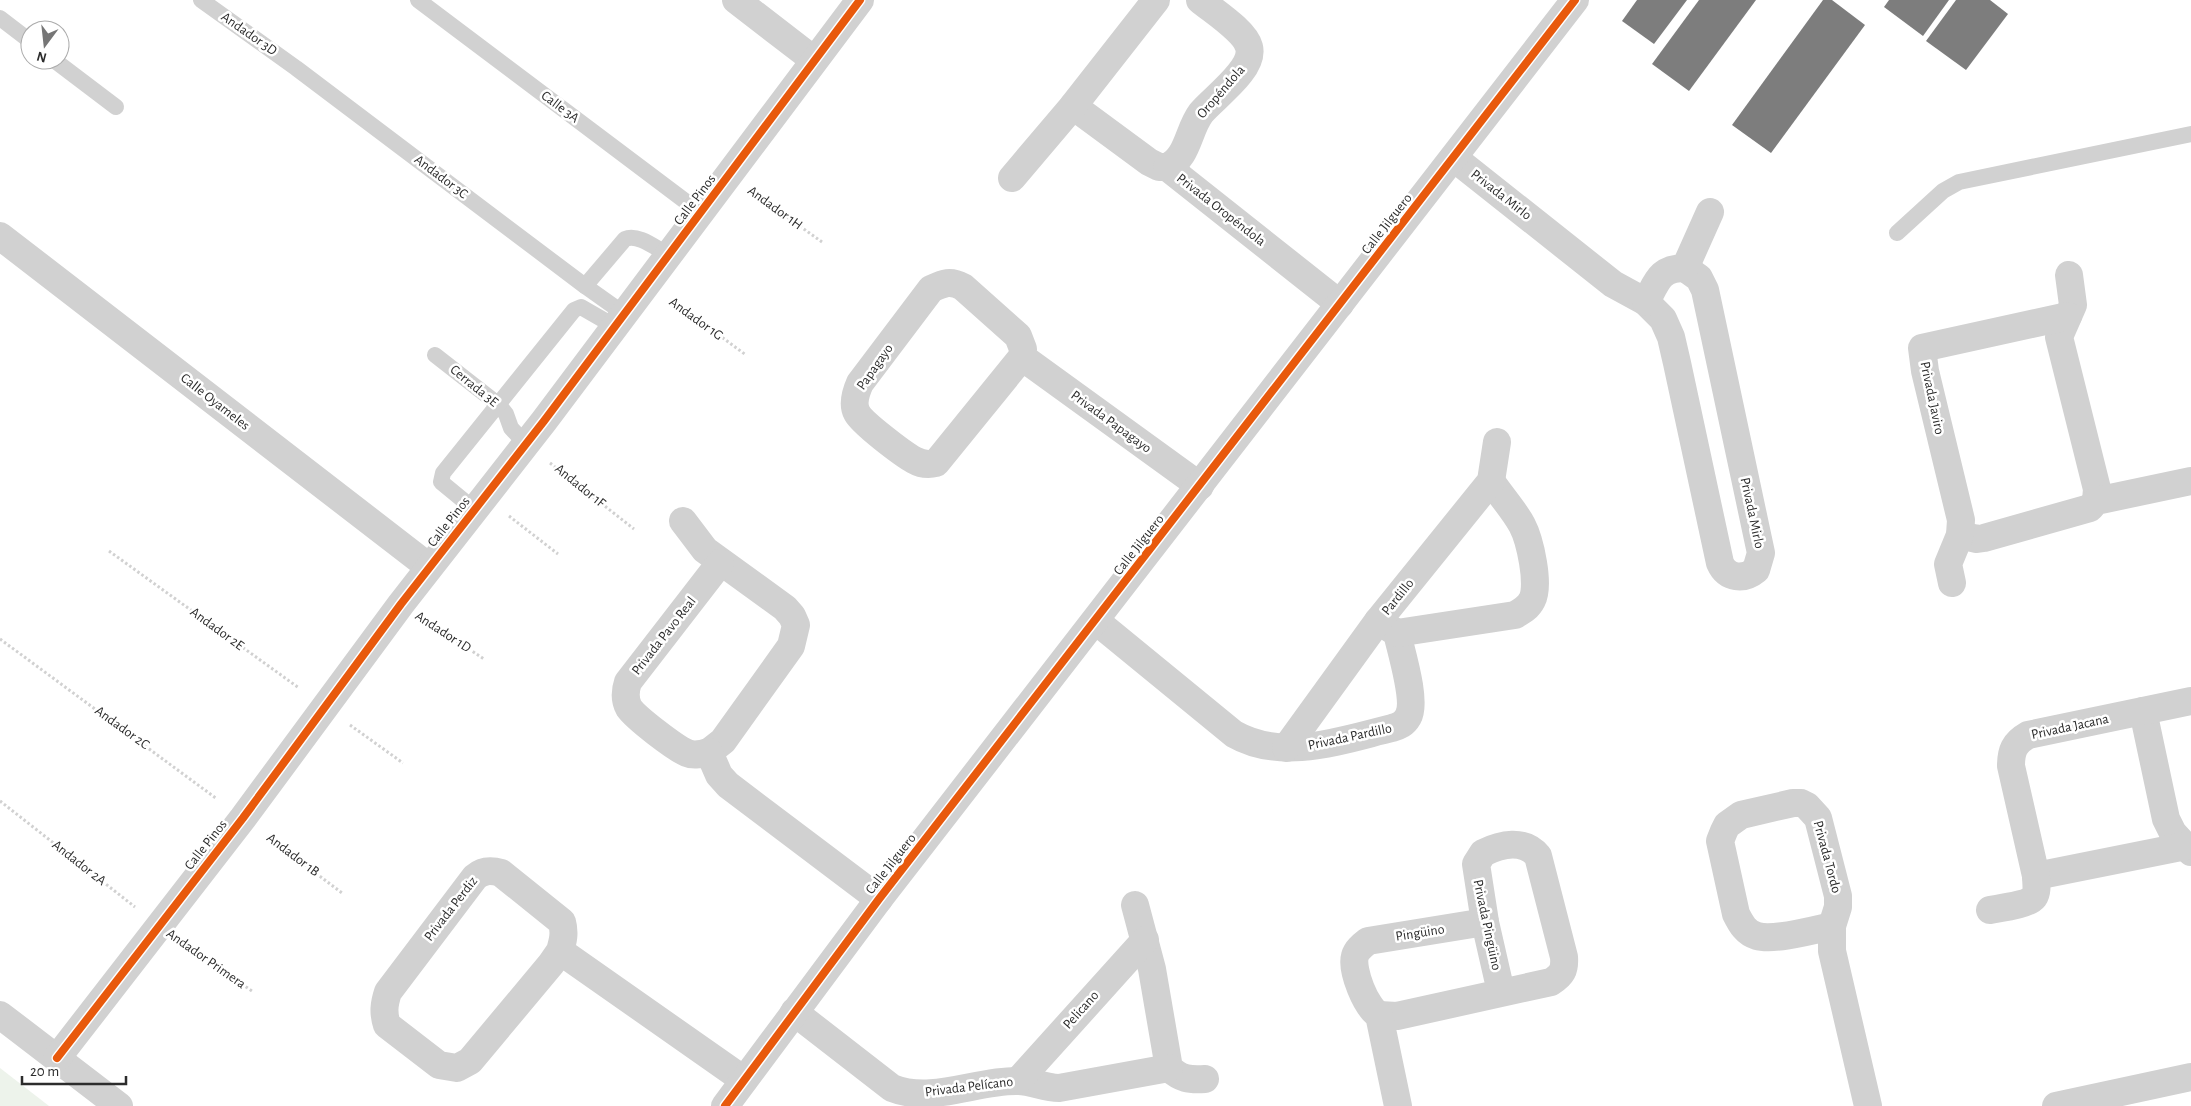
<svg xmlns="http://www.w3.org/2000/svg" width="2191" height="1106" font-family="'Alegreya Sans',sans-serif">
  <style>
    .green { fill: #edf3eb }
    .building { fill: #7d7d7d }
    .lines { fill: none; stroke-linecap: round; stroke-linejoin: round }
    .path { stroke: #d1d1d1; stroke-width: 3; stroke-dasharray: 2.5 2.5; stroke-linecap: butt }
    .service { stroke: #d1d1d1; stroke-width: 16 }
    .minor { stroke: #d1d1d1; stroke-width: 28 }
    .cycleway-casing { stroke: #fff; stroke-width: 11 }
    .cycleway { stroke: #e8590c; stroke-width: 8 }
    .labels { text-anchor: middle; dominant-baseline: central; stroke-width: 5; stroke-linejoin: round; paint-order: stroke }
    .street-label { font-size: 14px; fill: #2c2c2c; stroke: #fff }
  </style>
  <rect width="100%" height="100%" fill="#fff"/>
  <path class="green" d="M0 1068 49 1106H0Z"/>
  <g class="building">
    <path d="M1637 0H1687L1654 44 1622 21Z"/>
    <path d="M1699 0H1756L1689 91 1652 64Z"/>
    <path d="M1823 0H1832L1865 25 1771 153 1732 125Z"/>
    <path d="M1889 0H1949L1923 36 1884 7Z"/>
    <path d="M1956 0H1990L2008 14 1966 70 1926 41Z"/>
  </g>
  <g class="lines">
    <g class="path">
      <path d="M755 194 822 242"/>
      <path d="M674 302 746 355"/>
      <path d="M550 463 634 529"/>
      <path d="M509 516 558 554"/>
      <path d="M109 551 299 688"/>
      <path d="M427 621 484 659"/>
      <path d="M0 639 217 799"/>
      <path d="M350 725 403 763"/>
      <path d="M0 801 135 907"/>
      <path d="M268 837 342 893"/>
      <path d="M184 944 252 991"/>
    </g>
    <g class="service">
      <path d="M201 0 296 68 585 286"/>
      <path d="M418 0 701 213"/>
      <path d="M0 18 30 41"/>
      <path d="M54 60 116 107"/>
      <path d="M1897 233 1943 191 1959 182 2191 134"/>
      <path d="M623 313 585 286 625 239C638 233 657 249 669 255"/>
      <path d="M435 355 499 405 506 414 511 428 526 444"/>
      <path d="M475 510 441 482 443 473 574 310 581 307 614 326"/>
    </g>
    <g class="minor">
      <path d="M736 0 814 60"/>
      <path d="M1073 106 1149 162 1159 167H1167L1340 304"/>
      <path d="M1454 158 1613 284 1646 302 1663 319 1671 337 1677 363 1720 563C1727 579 1744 580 1756 570L1761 553 1705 290 1699 278 1685 268"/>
      <path d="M1167 167C1188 158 1188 130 1201 113 1213 98 1255 69 1249 47 1245 31 1213 11 1200 0"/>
      <path d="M1012 178 1073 106 1156 0"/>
      <path d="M0 236 429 567"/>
      <path d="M2069 275 2073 305 2059 337 2097 489 2096 501"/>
      <path d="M1646 302C1657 282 1659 268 1685 268L1710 212"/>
      <path d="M1022 357 936 463C928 465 921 464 914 460 903 454 862 423 857 413 852 404 856 392 860 383L931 289C944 283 950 280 963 287L1018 336 1023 349 1022 357 1200 486"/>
      <path d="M683 521 705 550 785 608 792 616 796 625 791 646 723 741 709 752"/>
      <path d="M1960 535 1977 539 1984 538 2090 508 2096 501 2191 481"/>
      <path d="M720 563 628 682C625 691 624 699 629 708 636 718 675 748 687 753 694 756 702 754 709 752L719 775 728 785 879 899"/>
      <path d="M1952 583 1948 564 1960 535 1961 520 1925 371 1922 348 2068 316"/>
      <path d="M1096 621 1234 734C1283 762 1342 740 1392 728 1399 726 1404 724 1408 717 1417 702 1401 651 1397 633L1378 621"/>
      <path d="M1397 633 1515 615C1522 611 1528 608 1532 600 1540 585 1530 540 1522 525 1514 510 1501 496 1491 481"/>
      <path d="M2143 711 2166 819 2173 833 2191 852"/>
      <path d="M1286 748 1378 621 1491 481 1497 442"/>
      <path d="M2036 876 2186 846"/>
      <path d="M1135 905 1152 969 1169 1068C1181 1079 1189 1080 1205 1079"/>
      <path d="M1990 910C2000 908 2028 905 2034 897 2038 891 2036 882 2036 876L2011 766C2011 751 2014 743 2028 735L2191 701"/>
      <path d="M1832 926C1814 930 1774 941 1757 936 1746 933 1741 924 1736 914L1720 841 1724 831 1727 825 1741 815 1793 803H1801L1807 806 1818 818 1838 896V907L1832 926V951L1868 1106"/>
      <path d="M560 951 551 964 470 1061 457 1068 439 1065 387 1025C383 1013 384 1004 388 992L475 877C483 870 491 870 501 873L562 922C565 933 563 941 560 951L744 1080"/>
      <path d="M794 1012 892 1088C932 1104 977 1080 1018 1081 1032 1081 1044 1088 1059 1088L1169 1068"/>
      <path d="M0 1015 119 1106"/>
      <path d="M1379 1015 1397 1016 1551 982C1562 975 1565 970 1564 957L1538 856C1524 839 1501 844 1483 853L1476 864 1485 922 1501 992"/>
      <path d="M57 1058 243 818 401 604 544 421 860 0"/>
      <path d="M1018 1081 1145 940"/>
      <path d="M725 1106 879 899 1575 0"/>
      <path d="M1398 1106 1379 1015C1366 1008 1351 970 1355 956 1357 949 1363 945 1368 941L1485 922"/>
      <path d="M2056 1106 2191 1077"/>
    </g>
    <g class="cycleway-casing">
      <g id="cycleway">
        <path d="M57 1058 243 818 401 604 544 421 860 0"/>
        <path d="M725 1106 879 899 1575 0"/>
      </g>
    </g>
    <use href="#cycleway" class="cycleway"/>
  </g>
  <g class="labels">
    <g class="street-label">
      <text transform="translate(249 34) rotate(35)">Andador 3D</text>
      <text transform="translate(1221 92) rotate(-49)">Oropéndola</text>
      <text transform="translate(560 107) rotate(37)">Calle 3A</text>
      <text transform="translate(441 177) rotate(37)">Andador 3C</text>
      <text transform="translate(1501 195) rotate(38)">Privada Mirlo</text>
      <text transform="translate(695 200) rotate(-53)">Calle Pinos</text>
      <text transform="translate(775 208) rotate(36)">Andador 1H</text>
      <text transform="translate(1221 210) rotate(38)">Privada Oropéndola</text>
      <text transform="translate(1387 224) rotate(-52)">Calle Jilguero</text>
      <text transform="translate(696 319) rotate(36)">Andador 1G</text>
      <text transform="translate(875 367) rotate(-55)">Papagayo</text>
      <text transform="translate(474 386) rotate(39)">Cerrada 3E</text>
      <text transform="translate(1932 398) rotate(78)">Privada Javiro</text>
      <text transform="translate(215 402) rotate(38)">Calle Oyameles</text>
      <text transform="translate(1111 422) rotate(36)">Privada Papagayo</text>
      <text transform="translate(580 486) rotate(39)">Andador 1F</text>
      <text transform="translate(1752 513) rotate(78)">Privada Mirlo</text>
      <text transform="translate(449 522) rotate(-52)">Calle Pinos</text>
      <text transform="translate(1139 545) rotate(-52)">Calle Jilguero</text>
      <text transform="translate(1398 597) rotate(-51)">Pardillo</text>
      <text transform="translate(217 629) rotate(36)">Andador 2E</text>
      <text transform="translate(443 632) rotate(33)">Andador 1D</text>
      <text transform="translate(664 636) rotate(-52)">Privada Pavo Real</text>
      <text transform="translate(2070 727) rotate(-12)">Privada Jacana</text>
      <text transform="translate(122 728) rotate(36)">Andador 2C</text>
      <text transform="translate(1350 737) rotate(-12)">Privada Pardillo</text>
      <text transform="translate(206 845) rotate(-52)">Calle Pinos</text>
      <text transform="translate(293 855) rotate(37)">Andador 1B</text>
      <text transform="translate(1827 857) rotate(75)">Privada Tordo</text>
      <text transform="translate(79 863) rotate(38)">Andador 2A</text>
      <text transform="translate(891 864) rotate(-52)">Calle Jilguero</text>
      <text transform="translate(451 909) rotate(-52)">Privada Perdiz</text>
      <text transform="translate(1487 925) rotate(78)">Privada Pingüino</text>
      <text transform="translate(1420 933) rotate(-9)">Pingüino</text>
      <text transform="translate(206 959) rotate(35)">Andador Primera</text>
      <text transform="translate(1081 1010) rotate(-48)">Pelicano</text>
      <text transform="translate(969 1087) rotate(-7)">Privada Pelícano</text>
    </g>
  </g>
  <g transform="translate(45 45) rotate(195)"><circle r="24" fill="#ffffff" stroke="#ababab"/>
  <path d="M0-4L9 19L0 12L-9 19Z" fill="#767676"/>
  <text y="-8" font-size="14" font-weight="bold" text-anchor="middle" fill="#2c2c2c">N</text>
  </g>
  <path d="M22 1076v8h104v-8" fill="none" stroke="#2c2c2c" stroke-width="2.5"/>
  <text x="30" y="1076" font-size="15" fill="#2c2c2c" stroke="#ffffff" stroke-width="4" paint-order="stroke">20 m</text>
</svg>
